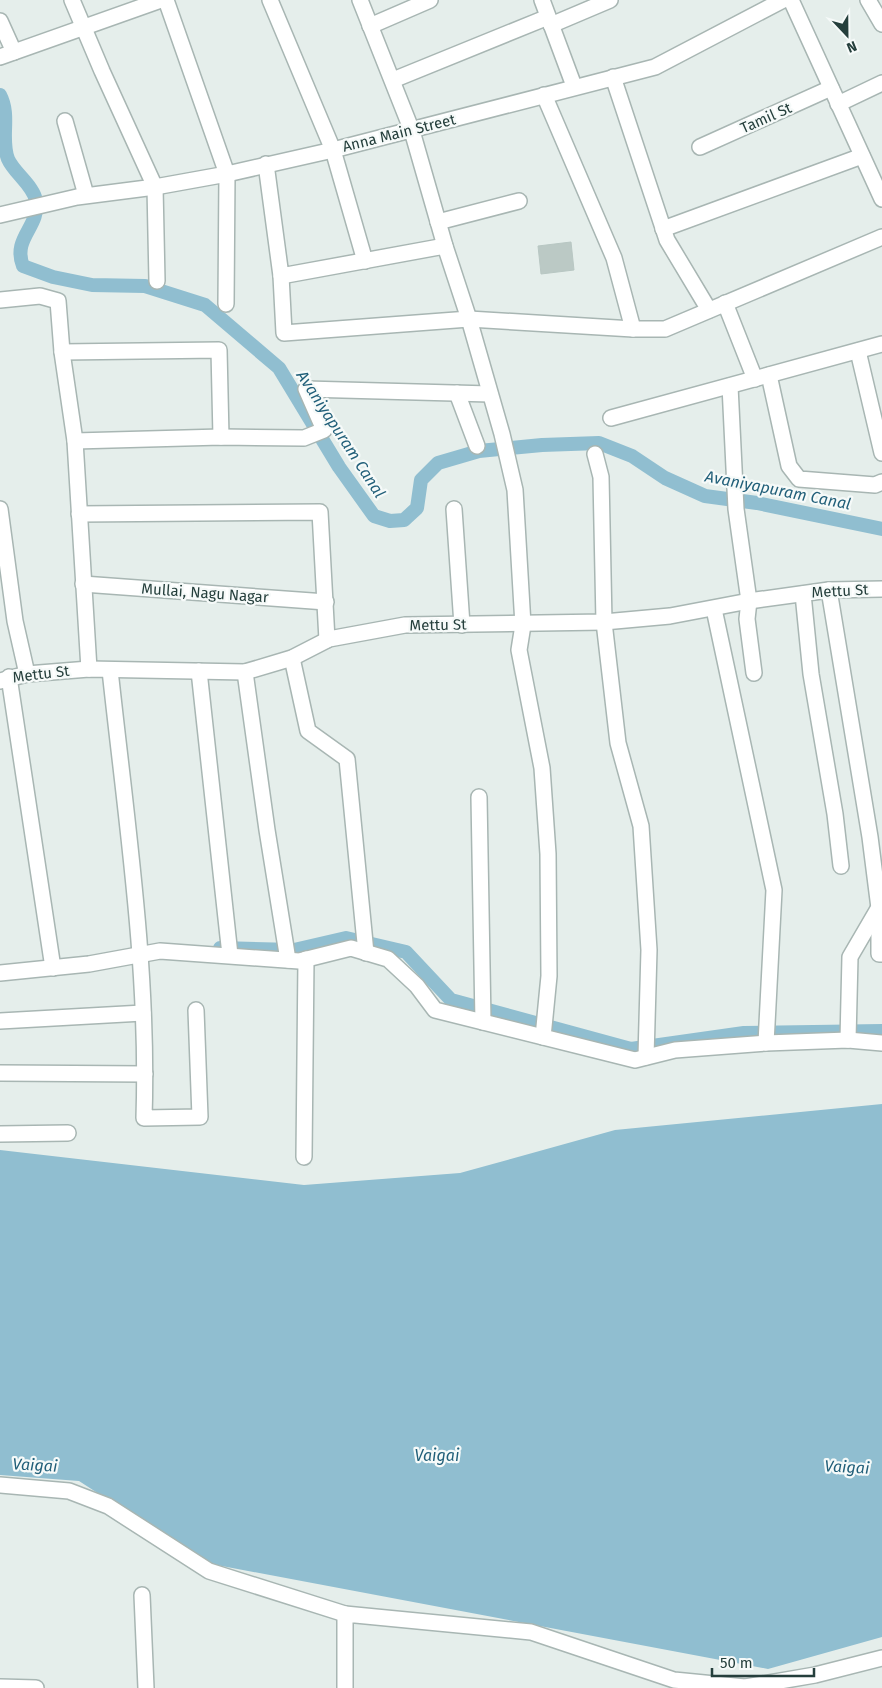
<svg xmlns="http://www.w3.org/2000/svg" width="882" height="1688" font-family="'Fira Sans',sans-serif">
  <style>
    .water { fill: #90bed0 }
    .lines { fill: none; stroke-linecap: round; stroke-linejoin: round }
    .canal { stroke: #90bed0; stroke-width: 14 }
    .building { fill: #bbc9c5; stroke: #b8c7c3 }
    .minor-casing { stroke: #a8b6b3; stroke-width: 18 }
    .tertiary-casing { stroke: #a8b6b3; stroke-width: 18 }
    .minor { stroke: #fff; stroke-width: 15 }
    .tertiary { stroke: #fff; stroke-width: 15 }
    .labels { text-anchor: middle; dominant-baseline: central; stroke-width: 4.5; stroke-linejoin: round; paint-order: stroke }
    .street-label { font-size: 15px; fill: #253f3c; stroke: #f6faf9 }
    .water-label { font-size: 16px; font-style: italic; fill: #215f79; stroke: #f6faf9 }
  </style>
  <rect width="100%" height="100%" fill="#e5eeeb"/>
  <path class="water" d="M882 1104V1637L768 1669 206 1563 79 1481 0 1475V1150L304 1185 460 1173 615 1130Z"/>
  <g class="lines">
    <g class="canal">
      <path d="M0 95C11 116 0 138 8 159 14 173 34 186 36 201 40 227 12 238 23 266L53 277 92 285 145 286 205 305 279 368 339 467 374 516 390 521 404 520 417 508 421 480 438 463 479 451 542 445 599 443 632 456 665 478 705 496 757 503 882 529"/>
      <path d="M220 948 294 950 346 938 406 952 451 1000 631 1049 744 1033 882 1031"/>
    </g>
  </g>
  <path class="building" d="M571 242 574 270 541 274 538 246Z"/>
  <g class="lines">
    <g class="minor-casing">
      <g id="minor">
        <path d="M72 0 102 71 155 187 157 281"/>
        <path d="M166 0 227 174 226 304"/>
        <path d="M270 0 333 150 365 261"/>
        <path d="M360 0 412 131 445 246 469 319 502 434 515 490 523 625 519 650 542 768 548 854 549 976 543 1037"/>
        <path d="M542 0 574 86"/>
        <path d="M791 0 882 199"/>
        <path d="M868 0 882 24"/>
        <path d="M0 21 14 52"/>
        <path d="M551 25 610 0"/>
        <path d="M370 26 430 0"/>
        <path d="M0 57 161 0"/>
        <path d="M613 77 667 240 709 310"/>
        <path d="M393 80 548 17"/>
        <path d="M544 95 614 258 633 329"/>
        <path d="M838 104 882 83"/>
        <path d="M65 121 86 195"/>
        <path d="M700 147 831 88"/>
        <path d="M266 164 281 276 445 246"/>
        <path d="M438 222 519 201"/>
        <path d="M663 229 862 156"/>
        <path d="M281 276 284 333 469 319 633 329H665L882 237"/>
        <path d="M0 300 40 296 58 301 62 352 75 441 89 669"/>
        <path d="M725 303 755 379"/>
        <path d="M858 351 882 453"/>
        <path d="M62 352 219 350 221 437"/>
        <path d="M769 375 789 466 799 479 875 485 882 482"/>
        <path d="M730 386 736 509 749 601 747 619 754 673"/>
        <path d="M457 393 477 446"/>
        <path d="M611 418 882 344"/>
        <path d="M75 441 221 437 304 438 324 430 306 389 490 394"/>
        <path d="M595 454 601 477 604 622 618 743 641 826 649 950 646 1057"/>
        <path d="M0 509 15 621 27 674"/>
        <path d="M454 509 462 625"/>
        <path d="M79 514 320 512 327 640"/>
        <path d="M83 584 326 602"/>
        <path d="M829 590 870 837 879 908V954H882"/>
        <path d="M803 594 811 674 835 814 841 866"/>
        <path d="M714 609 774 890 766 1043"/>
        <path d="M292 658 308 731 347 759 366 953"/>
        <path d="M110 670C126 819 149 968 144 1118L200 1117 196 1010"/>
        <path d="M199 671 230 955"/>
        <path d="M245 672 267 830 288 960"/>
        <path d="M9 677 53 968"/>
        <path d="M0 681 27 674 89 669 245 672 292 658 329 639 405 625 604 622 670 616 749 601 829 590 882 589"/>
        <path d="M479 797 483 1022"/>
        <path d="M0 973 89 964 160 951 299 961 351 948 388 959 417 986 435 1010 635 1060 675 1050 766 1043 848 1040 882 1043"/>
        <path d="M0 1021 143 1013"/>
        <path d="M848 1040 850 957 878 909"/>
        <path d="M0 1073 145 1074"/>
        <path d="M0 1134 68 1133"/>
        <path d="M304 1157 306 959"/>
        <path d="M0 1485 69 1491 108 1506 209 1571 345 1614"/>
        <path d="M142 1595 146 1688"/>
        <path d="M0 1687 36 1688"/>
        <path d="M345 1688V1614L531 1632 674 1680 745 1687 815 1675 882 1658"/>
      </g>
    </g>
    <g class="tertiary-casing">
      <path id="tertiary" d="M0 215 77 197 155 187 227 174 333 150 655 67 783 0"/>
    </g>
    <use href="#minor" class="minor"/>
    <use href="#tertiary" class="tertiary"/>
  </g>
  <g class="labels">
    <g class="street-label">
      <text transform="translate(766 118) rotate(-24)">Tamil St</text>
      <text transform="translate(399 133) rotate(-14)">Anna Main Street</text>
      <text transform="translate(840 591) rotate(-3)">Mettu St</text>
      <text transform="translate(205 593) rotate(4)">Mullai, Nagu Nagar</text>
      <text transform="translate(438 625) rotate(-1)">Mettu St</text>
      <text transform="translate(41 674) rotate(-7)">Mettu St</text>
    </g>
    <g class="water-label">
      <text transform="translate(341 434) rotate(57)">Avaniyapuram Canal</text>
      <text transform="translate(778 490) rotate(11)">Avaniyapuram Canal</text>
      <text x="437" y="1455">Vaigai</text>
      <text transform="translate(35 1465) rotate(3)">Vaigai</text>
      <text transform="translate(847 1467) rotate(3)">Vaigai</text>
    </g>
  </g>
  <g transform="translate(847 35) rotate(158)" stroke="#f6faf9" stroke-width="4" paint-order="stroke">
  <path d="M0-4L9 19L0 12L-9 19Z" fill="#253f3c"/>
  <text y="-8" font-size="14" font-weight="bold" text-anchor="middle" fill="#253f3c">N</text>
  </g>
  <path d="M712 1668v8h102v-8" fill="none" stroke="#253f3c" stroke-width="2.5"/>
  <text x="720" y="1668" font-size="15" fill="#253f3c" stroke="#f6faf9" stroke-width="4" paint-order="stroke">50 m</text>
</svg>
